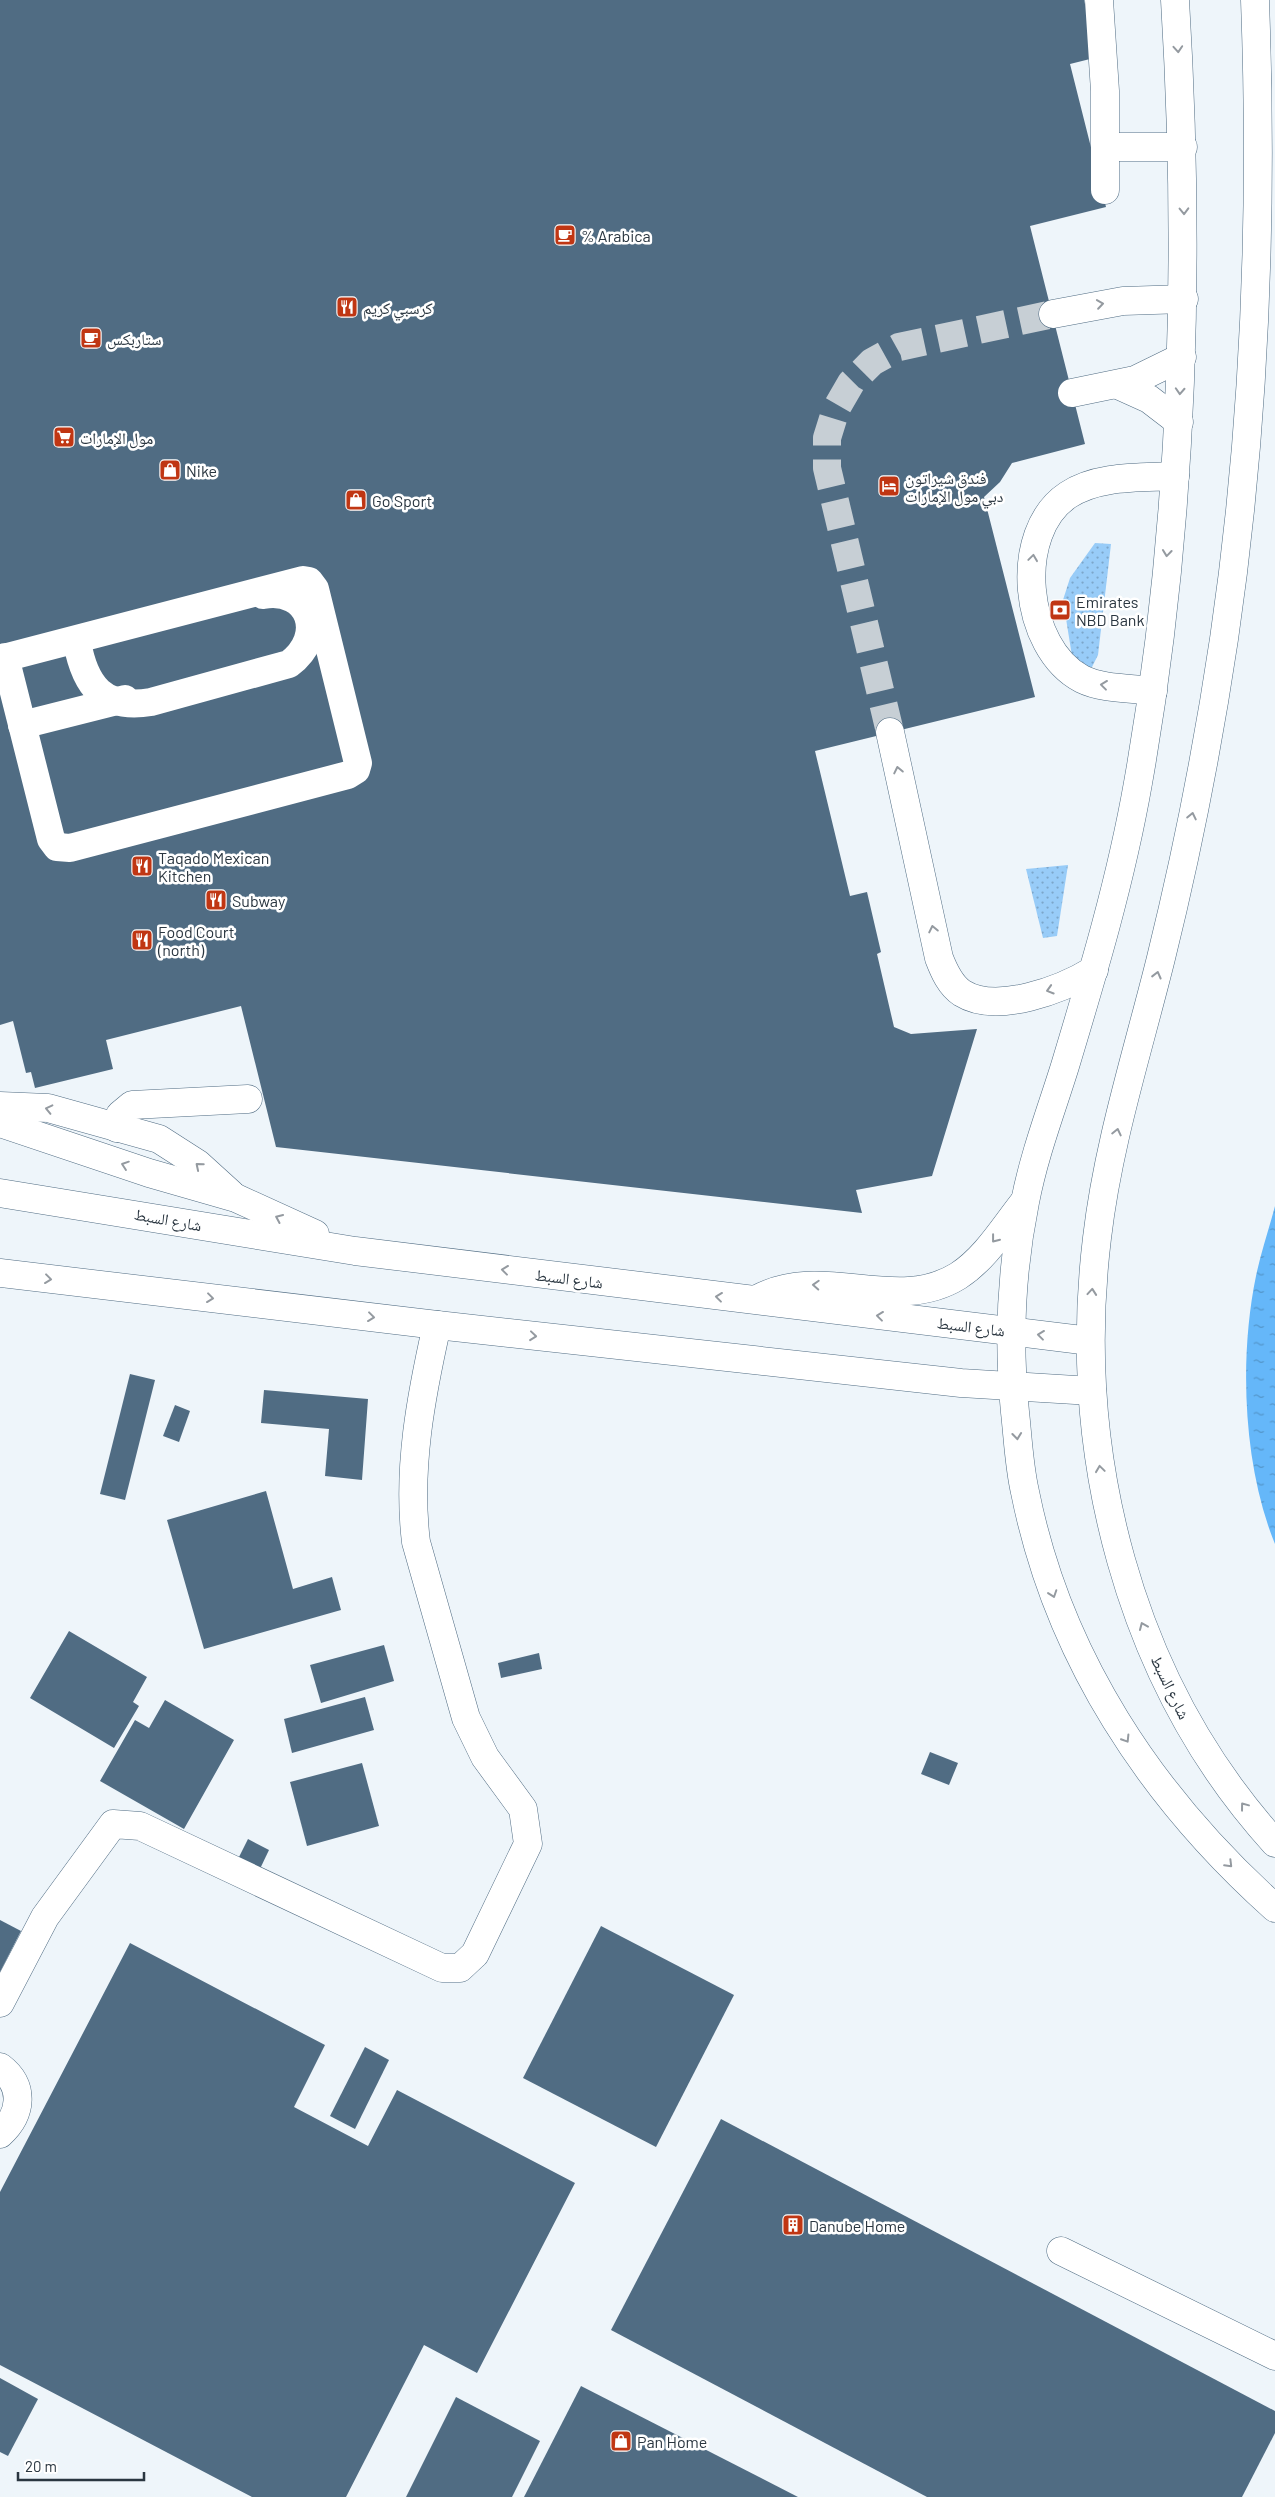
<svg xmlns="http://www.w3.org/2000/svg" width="1275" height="2497" font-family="Barlow,'Noto Naskh Arabic',sans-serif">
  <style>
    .grass { fill: url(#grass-dots) }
    .water { fill: url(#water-ripples) }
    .building { fill: #506c83 }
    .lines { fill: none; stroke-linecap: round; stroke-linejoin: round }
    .minor-tunnel { stroke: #c7cfd5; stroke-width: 28; stroke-dasharray: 28 14; stroke-linecap: butt }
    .minor-casing { stroke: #506c83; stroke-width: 29 }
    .minor { stroke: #fff; stroke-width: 28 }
    .oneway { stroke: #949aa0 }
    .labels { text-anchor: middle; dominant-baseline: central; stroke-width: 5; stroke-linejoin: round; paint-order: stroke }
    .poi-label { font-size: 16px; fill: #2a3640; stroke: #fff; text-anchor: start }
    .street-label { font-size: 16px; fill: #2a3640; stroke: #fff }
  </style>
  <defs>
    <pattern id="grass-dots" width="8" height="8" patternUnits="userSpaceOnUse" patternTransform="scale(1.25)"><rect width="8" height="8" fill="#98ccf8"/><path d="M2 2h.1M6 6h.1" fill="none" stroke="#7ca6ca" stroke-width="1.8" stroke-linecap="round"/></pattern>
    <pattern id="water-ripples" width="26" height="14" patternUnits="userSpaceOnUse" patternTransform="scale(1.25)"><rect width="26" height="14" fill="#65b7f9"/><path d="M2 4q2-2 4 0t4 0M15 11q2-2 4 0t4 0" fill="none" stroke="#5396cb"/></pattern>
  </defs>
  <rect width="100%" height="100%" fill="#eef5fa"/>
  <g class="grass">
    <path d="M1095 543 1111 544 1098 655 1092 667 1085 668 1072 656 1063 600 1070 578Z"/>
    <path d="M1068 865 1057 936 1043 938 1026 869Z"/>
  </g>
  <path class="water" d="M1275 1206V1544C1243 1466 1239 1358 1256 1276 1261 1252 1269 1229 1275 1206Z"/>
  <g class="building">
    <path d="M0 0H1084L1098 57 1070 64 1106 207 1030 226 1085 444 1012 463 1000 482 984 497 1035 697 815 751 850 896 867 892 881 952 877 954 894 1027 911 1034 977 1029 932 1176 856 1190 862 1213 276 1147 241 1006 106 1040 113 1069 35 1088 31 1072 26 1073 13 1021 0 1025Z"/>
    <path d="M130 1374 155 1380 125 1500 100 1494Z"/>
    <path d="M264 1390 368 1399 362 1480 325 1476 329 1429 261 1423Z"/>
    <path d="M175 1405 190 1411 179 1442 163 1436Z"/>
    <path d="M266 1491 293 1589 332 1577 341 1610 204 1649 167 1520Z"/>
    <path d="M69 1631 147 1677 133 1702 139 1706 114 1748 30 1698Z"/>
    <path d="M384 1645 394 1681 321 1703 310 1665Z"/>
    <path d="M539 1653 542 1669 501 1678 498 1663Z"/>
    <path d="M365 1697 374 1730 292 1753 284 1719Z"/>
    <path d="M165 1700 234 1740 184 1829 100 1781 135 1720 149 1728Z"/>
    <path d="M930 1752 958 1763 949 1785 921 1774Z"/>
    <path d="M362 1763 379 1826 307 1846 290 1782Z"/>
    <path d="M248 1839 269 1850 258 1873 236 1863Z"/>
    <path d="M0 1920 21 1931 0 1972Z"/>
    <path d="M601 1926 734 1995 656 2147 523 2078Z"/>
    <path d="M130 1943 325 2045 294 2107 368 2146 397 2090 575 2183 477 2373 424 2345 346 2497H252L0 2365V2192Z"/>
    <path d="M365 2047 389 2060 355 2129 330 2116Z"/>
    <path d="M721 2119 1275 2411V2433L1242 2497H927L611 2330Z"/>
    <path d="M0 2378 38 2399 8 2456 0 2452Z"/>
    <path d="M581 2386 798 2497H524Z"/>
    <path d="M456 2397 540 2441 512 2497H406Z"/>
  </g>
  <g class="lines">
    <path class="minor-tunnel" d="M890 732 827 468V438L836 409 851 383 872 362 899 347 1053 314"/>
    <g class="minor-casing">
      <g id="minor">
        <path d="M1099 0 1105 91V190"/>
        <path d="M1175 0C1191 263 1184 524 1138 783 1121 880 1093 973 1065 1066 1051 1111 1034 1155 1025 1202 1011 1271 1008 1342 1015 1412 1018 1439 1019 1466 1025 1492 1058 1657 1151 1797 1275 1908"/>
        <path d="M1255 0C1263 213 1255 428 1224 639 1208 746 1187 853 1161 958 1138 1051 1108 1143 1097 1238 1071 1453 1128 1681 1275 1843"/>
        <path d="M1106 147H1183"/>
        <path d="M1053 314 1123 301 1184 299"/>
        <path d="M1118 385 1149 399 1179 422"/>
        <path d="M1072 393 1135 380 1182 357"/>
        <path d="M77 642C85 686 103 710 151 702L289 664C327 636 310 587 263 595"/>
        <path d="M0 659 303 580 309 581 315 589 358 763 356 770 348 775 70 848 57 847 51 839 5 657"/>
        <path d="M1153 691C1130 688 1102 689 1082 679 1023 648 1012 532 1068 495 1098 475 1141 478 1175 476"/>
        <path d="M22 725 125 699"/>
        <path d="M890 732 939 958C944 971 950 985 962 993 997 1015 1063 989 1094 970"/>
        <path d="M0 1106 48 1108 159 1139 198 1164 231 1194"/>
        <path d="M0 1123 149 1173 236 1198 315 1234"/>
        <path d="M117 1128 120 1115 132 1105 248 1099"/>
        <path d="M0 1193 355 1251 1090 1341"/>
        <path d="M0 1273 437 1325 961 1383 1092 1391"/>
        <path d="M757 1299C824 1263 895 1315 958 1276 986 1258 1004 1227 1024 1202"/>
        <path d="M0 2003 45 1917 113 1824 140 1826 442 1968H460L475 1954 528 1844 523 1809 485 1757 466 1718 416 1542C407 1469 421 1396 437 1325"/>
        <path d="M0 2067C25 2086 22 2114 0 2134"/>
        <path d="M1061 2251 1275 2356"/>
      </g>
    </g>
    <use href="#minor" class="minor"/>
  </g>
  <defs><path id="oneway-chevron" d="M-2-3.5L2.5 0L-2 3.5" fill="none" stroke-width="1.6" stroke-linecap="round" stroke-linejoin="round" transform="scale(1.25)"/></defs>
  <g class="oneway">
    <use href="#oneway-chevron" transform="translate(1178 49) rotate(86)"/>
    <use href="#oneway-chevron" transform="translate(1184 211) rotate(89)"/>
    <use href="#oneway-chevron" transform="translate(1100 304) rotate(-8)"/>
    <use href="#oneway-chevron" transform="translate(1180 391) rotate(93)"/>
    <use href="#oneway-chevron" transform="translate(1167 553) rotate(96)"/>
    <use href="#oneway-chevron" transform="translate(1033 558) rotate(-82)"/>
    <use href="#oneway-chevron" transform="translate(1104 685) rotate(-173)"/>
    <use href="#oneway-chevron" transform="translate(898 770) rotate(-102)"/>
    <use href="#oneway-chevron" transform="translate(1192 816) rotate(-78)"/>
    <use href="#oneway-chevron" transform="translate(933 929) rotate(-102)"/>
    <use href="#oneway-chevron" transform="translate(1157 975) rotate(-76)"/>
    <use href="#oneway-chevron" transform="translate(1050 990) rotate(163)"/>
    <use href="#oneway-chevron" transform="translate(49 1109) rotate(-167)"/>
    <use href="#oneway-chevron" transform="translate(1117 1132) rotate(-77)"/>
    <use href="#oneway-chevron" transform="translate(125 1165) rotate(-161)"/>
    <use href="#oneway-chevron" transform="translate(199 1166) rotate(-140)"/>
    <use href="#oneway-chevron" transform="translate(279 1218) rotate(-156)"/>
    <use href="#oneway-chevron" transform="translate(995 1239) rotate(128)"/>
    <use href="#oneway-chevron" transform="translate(505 1270) rotate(-173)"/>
    <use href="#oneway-chevron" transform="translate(48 1279) rotate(7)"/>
    <use href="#oneway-chevron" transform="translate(816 1285) rotate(-177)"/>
    <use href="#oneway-chevron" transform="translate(1092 1292) rotate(-85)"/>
    <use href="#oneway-chevron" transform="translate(719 1297) rotate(-173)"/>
    <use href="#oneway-chevron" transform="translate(210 1298) rotate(7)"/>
    <use href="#oneway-chevron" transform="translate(880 1316) rotate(-173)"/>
    <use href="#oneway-chevron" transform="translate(371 1317) rotate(7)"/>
    <use href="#oneway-chevron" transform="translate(1041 1335) rotate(-173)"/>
    <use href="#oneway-chevron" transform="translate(533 1336) rotate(6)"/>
    <use href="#oneway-chevron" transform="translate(1017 1436) rotate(84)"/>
    <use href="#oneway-chevron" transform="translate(1100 1469) rotate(-98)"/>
    <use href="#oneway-chevron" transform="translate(1053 1594) rotate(71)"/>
    <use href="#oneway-chevron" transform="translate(1143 1626) rotate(-113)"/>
    <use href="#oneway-chevron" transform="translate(1126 1739) rotate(58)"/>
    <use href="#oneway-chevron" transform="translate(1244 1806) rotate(-127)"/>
    <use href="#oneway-chevron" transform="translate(1229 1864) rotate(45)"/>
  </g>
  <defs>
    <g id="cafe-square" transform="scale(1.125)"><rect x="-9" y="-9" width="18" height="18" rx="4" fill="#c03613" stroke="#fff"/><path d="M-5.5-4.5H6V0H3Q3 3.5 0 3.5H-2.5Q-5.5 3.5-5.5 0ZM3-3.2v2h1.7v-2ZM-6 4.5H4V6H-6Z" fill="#fff"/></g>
    <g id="restaurant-square" transform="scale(1.125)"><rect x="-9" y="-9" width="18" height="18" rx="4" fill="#c03613" stroke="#fff"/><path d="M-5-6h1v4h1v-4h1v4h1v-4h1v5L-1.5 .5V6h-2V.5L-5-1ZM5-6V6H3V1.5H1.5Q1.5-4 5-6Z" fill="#fff"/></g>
    <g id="supermarket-square" transform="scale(1.125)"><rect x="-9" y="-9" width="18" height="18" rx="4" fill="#c03613" stroke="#fff"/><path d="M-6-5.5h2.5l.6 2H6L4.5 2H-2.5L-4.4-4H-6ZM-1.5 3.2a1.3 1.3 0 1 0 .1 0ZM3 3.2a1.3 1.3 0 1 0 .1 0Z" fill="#fff"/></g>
    <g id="shop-square" transform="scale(1.125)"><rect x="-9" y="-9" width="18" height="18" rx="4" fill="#c03613" stroke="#fff"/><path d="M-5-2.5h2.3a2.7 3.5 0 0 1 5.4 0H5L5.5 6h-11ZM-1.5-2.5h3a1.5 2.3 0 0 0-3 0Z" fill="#fff"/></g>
    <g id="hotel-square" transform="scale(1.125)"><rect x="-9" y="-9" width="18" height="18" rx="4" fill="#c03613" stroke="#fff"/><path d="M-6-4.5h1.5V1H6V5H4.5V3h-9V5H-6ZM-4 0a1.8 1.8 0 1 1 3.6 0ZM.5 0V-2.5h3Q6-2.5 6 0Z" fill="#fff"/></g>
    <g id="bank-square" transform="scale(1.125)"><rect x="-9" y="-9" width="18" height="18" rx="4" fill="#c03613" stroke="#fff"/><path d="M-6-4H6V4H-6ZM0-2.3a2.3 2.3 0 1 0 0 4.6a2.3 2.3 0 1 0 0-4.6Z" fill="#fff"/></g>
    <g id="building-square" transform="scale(1.125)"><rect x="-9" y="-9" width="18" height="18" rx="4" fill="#c03613" stroke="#fff"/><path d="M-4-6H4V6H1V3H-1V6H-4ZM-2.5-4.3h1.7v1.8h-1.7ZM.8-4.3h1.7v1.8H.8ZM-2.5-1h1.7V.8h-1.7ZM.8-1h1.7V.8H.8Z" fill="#fff"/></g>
  </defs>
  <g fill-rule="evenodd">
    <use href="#cafe-square" x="565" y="235"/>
    <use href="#restaurant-square" x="347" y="307"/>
    <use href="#cafe-square" x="91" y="338"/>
    <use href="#supermarket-square" x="64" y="437"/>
    <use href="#shop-square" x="170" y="470"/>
    <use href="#hotel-square" x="889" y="486"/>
    <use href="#shop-square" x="356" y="500"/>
    <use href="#bank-square" x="1060" y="610"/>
    <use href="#restaurant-square" x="142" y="866"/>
    <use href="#restaurant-square" x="216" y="900"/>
    <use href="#restaurant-square" x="142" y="940"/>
    <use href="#building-square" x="793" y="2225"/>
    <use href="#shop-square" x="621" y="2441"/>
  </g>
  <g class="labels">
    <g class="poi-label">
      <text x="581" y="235">% Arabica</text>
      <text x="363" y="307">كرسبي كريم</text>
      <text x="107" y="338">ستاربكس</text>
      <text x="80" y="437">مول الإمارات</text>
      <text x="186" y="470">Nike</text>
      <text x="905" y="477">فندق شيراتون<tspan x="905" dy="18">دبي مول الإمارات</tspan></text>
      <text x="372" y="500">Go Sport</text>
      <text x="1076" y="601">Emirates<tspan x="1076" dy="18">NBD Bank</tspan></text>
      <text x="158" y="857">Taqado Mexican<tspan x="158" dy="18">Kitchen</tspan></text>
      <text x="232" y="900">Subway</text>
      <text x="158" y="931">Food Court<tspan x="158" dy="18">(north)</tspan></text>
      <text x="809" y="2225">Danube Home</text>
      <text x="637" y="2441">Pan Home</text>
    </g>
    <g class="street-label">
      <text transform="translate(168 1219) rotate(10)">شارع السبط</text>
      <text transform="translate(569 1278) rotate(7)">شارع السبط</text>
      <text transform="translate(971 1326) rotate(7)">شارع السبط</text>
      <text transform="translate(1171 1687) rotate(64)">شارع السبط</text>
    </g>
  </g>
  <path d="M18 2472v8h126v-8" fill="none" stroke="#2a3640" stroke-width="2.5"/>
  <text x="25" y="2472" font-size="15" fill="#2a3640" stroke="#ffffff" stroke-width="4" paint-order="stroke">20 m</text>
</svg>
